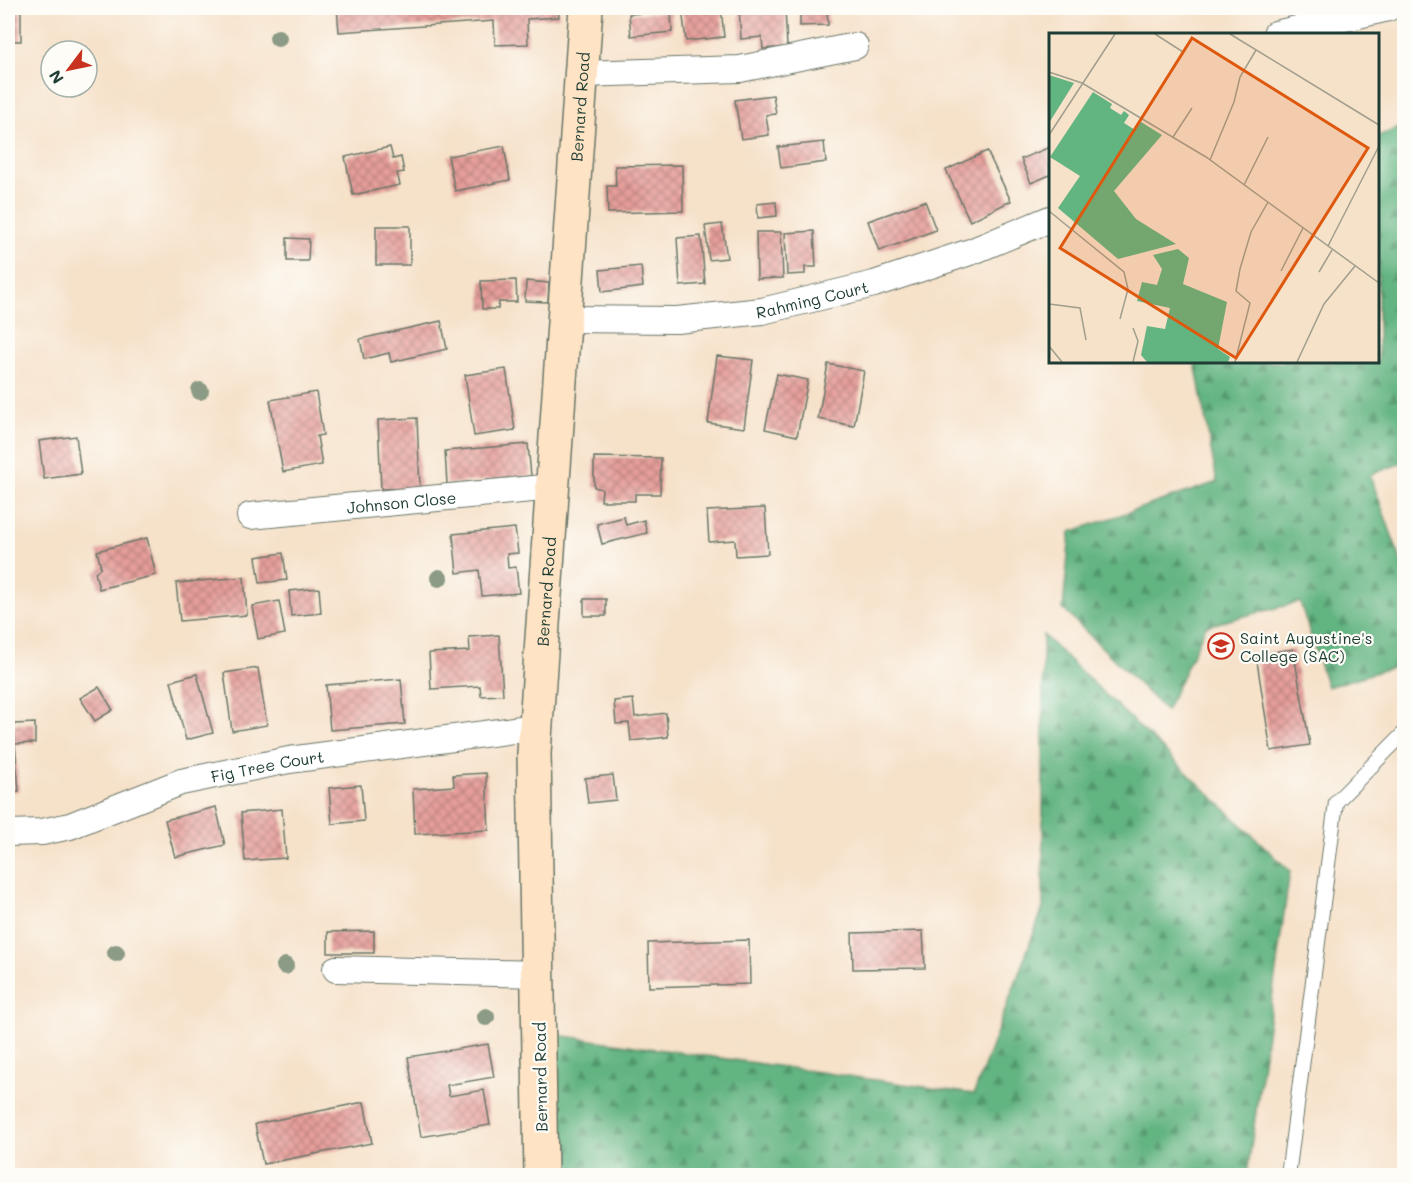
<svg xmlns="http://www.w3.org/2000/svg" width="1412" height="1183" font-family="Mali,sans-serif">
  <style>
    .forest { fill: url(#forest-firs); stroke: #40785a; stroke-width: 1.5 }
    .building { fill: url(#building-cross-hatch) }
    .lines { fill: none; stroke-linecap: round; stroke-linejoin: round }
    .lane-casing { stroke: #6a7668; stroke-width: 16 }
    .street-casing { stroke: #6a7668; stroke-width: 28 }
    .secondary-casing { stroke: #6a7668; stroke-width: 36 }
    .lane { stroke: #fff; stroke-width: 14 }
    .street { stroke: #fff; stroke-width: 26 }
    .secondary { stroke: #fee4c5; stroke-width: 33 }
    .tree { fill: #8c9b85 }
    .labels { text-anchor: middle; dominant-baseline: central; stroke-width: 4.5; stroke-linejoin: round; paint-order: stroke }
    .street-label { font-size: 16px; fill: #1f3d34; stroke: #fdfcf7 }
    .poi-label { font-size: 16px; fill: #1f3d34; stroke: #fdfcf7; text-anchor: start }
    .inset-road { fill: none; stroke: #a09f8d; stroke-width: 1.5 }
    .view { fill: #de580e; fill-opacity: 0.15; stroke: #de580e; stroke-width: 3 }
    .inset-edge { fill: none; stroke: #1f3d34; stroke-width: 3 }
  </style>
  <defs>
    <pattern id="forest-firs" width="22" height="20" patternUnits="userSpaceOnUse" patternTransform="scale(1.5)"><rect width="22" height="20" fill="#62b481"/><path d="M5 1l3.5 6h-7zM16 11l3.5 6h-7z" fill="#50946a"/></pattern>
    <pattern id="building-cross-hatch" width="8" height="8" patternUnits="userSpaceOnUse" patternTransform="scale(1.5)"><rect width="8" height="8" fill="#e69e9a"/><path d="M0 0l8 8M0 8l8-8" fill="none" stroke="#ba827e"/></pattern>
  </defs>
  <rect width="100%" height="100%" fill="#fdfcf7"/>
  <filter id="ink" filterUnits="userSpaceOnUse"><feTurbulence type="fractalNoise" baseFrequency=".0167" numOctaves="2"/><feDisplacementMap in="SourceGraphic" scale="12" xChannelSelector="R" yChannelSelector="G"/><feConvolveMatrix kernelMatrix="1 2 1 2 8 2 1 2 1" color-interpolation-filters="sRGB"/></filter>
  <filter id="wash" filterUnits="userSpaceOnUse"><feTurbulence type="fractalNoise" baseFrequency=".008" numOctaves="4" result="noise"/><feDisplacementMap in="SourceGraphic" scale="24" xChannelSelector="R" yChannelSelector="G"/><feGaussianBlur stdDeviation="1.35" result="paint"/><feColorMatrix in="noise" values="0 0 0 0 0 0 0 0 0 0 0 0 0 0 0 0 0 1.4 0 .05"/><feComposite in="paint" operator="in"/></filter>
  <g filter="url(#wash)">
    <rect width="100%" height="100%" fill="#f6e1c9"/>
    <g class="forest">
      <path d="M1404 126V462L1370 475 1404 569V664L1327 687 1300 602 1206 626 1166 711 1063 609 1070 532 1217 482 1195 362H1378V136Z"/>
      <path d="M1043 635 1290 871 1247 1175H558V1035L974 1094 1043 908Z"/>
    </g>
    <g id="blocks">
      <g class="building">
        <path d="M337 8H558L559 17 527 19 528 44 495 45 494 21 339 32Z"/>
        <path d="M694 8H721L724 37 686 41 682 9Z"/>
        <path d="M739 8H785L787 47 763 49 762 37 741 39Z"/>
        <path d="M800 8H827L828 25 800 26Z"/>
        <rect x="8" y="10" width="13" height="31"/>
        <path d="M671 11 672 32 631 36 629 14Z"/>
        <path d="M773 95 776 114 766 115 769 135 741 139 735 100Z"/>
        <path d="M824 142 826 162 781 168 778 147Z"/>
        <path d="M504 146 510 180 455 191 448 156Z"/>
        <path d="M390 147 393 159 401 157 404 172 397 173 400 185 353 195 345 157Z"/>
        <path d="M1050 147V175L1031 183 1021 159Z"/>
        <path d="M987 151 1011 201 970 221 946 170Z"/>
        <path d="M682 165 683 211 608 213 607 186H616L615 166Z"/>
        <path d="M925 201 936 230 879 251 868 221Z"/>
        <path d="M776 202 777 216 758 218 757 204Z"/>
        <path d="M722 224 727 258 709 260 705 226Z"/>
        <rect x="376" y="226" width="34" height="39"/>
        <path d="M814 231 816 267H805V274L787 275 785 233Z"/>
        <path d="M756 232H781L783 278 757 279Z"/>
        <path d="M701 236 705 284 680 286 677 238Z"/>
        <path d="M287 238 309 239 308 261H287Z"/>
        <path d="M641 266 643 287 602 292 600 270Z"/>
        <path d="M516 280 517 302H499L498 309H482L481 281Z"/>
        <path d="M526 281 549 283 548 302 525 301Z"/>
        <path d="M441 321 447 349 391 362 389 353 364 359 360 339Z"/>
        <path d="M717 356 753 360 744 428 708 423Z"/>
        <path d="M828 364 864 371 854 426 818 419Z"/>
        <path d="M506 369 515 430 474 436 465 375Z"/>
        <path d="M777 374 808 380 797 436 765 429Z"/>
        <path d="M316 392 323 435 317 436 322 465 283 472 270 400Z"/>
        <path d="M417 418 420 488 381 489 378 420Z"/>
        <path d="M76 436 81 474 44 479 39 441Z"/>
        <path d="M528 444 531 476 447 484 445 451Z"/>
        <path d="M594 457 661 458 660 494H635V501H601L602 489 594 487Z"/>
        <path d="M765 508 768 554 736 556 735 540 709 542 707 511Z"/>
        <path d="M624 517 626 525 644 520 647 533 602 544 597 524Z"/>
        <path d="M515 528 518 553 507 554 508 568 516 567 519 593 482 596 479 570 457 573 453 534Z"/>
        <path d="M147 538 156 575 99 589 95 572 101 568 97 551Z"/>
        <path d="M283 553 287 580 260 583 256 557Z"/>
        <path d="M244 577 247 615 180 621 176 583Z"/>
        <path d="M319 588 321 613 291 616 289 591Z"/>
        <rect x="584" y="599" width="22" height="17"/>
        <path d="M279 601 285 634 258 639 252 606Z"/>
        <path d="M499 635 503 695 481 696 480 686 431 689 429 653 470 651 469 637Z"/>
        <path d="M1293 649 1310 745 1271 751 1256 655Z"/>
        <path d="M258 668 267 725 232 731 224 673Z"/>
        <path d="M197 674 213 733 186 740 171 681Z"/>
        <path d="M401 679 405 724 330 730 326 685Z"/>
        <path d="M99 687 113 710 95 721 80 698Z"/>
        <path d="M633 699 635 717 666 713 668 737 631 741 629 723 616 724 614 701Z"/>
        <path d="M35 723V743L15 744 19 791 8 792V734H14L15 741 14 724Z"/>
        <path d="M486 773 489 830 415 834 413 789 454 786 453 775Z"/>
        <path d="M613 775 616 800 588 803 585 778Z"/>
        <path d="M361 785 364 821 332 824 329 788Z"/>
        <path d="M216 807 225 845 175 857 165 820Z"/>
        <path d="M282 809 286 858 245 861 241 813Z"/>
        <path d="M374 931V953H328V932Z"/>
        <path d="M923 931 925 968 853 969 852 933Z"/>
        <path d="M749 940 750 984 649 987 648 943Z"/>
        <path d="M488 1044 494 1077 447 1085 449 1096 484 1090 490 1125 421 1137 408 1057Z"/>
        <path d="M364 1102 372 1143 263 1164 255 1124Z"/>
      </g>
    </g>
  </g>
  <g filter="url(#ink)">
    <use href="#blocks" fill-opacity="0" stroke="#6a7668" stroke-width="1.5"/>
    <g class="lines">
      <g class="lane-casing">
        <path id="lane" d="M1288 1176 1336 802 1404 733"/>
      </g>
      <g class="street-casing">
        <g id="street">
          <path d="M1276 34 1388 8"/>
          <path d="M581 74 740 69 855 46"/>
          <path id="s1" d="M564 319 677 320 762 311 874 284 973 251 1050 219"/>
          <path id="s2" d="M250 516 553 487"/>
          <path id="s3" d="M8 833 42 832 70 826 181 782 289 760 536 727"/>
          <path d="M336 969 538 974"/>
        </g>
      </g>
      <g class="secondary-casing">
        <g id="secondary">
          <path id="s4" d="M541 1176 534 753 586 8"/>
        </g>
      </g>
      <use href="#lane" class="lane"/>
      <use href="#street" class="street"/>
      <use href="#secondary" class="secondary"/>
    </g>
    <g class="tree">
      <circle cx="278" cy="38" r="9"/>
      <circle cx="200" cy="391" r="9"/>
      <circle cx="439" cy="578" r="9"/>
      <circle cx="116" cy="953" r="9"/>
      <circle cx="285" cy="966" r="9"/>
      <circle cx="486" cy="1017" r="9"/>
    </g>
  </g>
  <defs>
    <g id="school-ring" transform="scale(1.35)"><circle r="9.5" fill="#fdfcf7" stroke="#c8321e" stroke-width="1.5"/><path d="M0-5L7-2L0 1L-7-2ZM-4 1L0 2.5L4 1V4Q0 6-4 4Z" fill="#c8321e"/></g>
  </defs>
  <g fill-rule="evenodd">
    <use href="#school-ring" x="1221" y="646"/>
  </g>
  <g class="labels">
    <g class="street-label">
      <text stroke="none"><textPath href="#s4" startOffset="1071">Bernard Road</textPath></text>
      <text stroke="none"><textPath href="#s1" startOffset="250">Rahming Court</textPath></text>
      <text stroke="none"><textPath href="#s2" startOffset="152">Johnson Close</textPath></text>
      <text stroke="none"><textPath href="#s4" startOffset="585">Bernard Road</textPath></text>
      <text stroke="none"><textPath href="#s3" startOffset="270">Fig Tree Court</textPath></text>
      <text transform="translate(540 1077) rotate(-91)">Bernard Road</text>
    </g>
    <g class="poi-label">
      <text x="1240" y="637">Saint Augustine's<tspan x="1240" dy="18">College (SAC)</tspan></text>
    </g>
  </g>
  <g transform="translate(1049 33)">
    <rect width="330" height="330" fill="#f6e1c9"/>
    <path d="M0 42 25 50 0 90ZM44 59 63 71 61 75 72 82 75 78 80 82 75 90 86 97 92 89 113 102 65 158 87 186 127 211 69 226 9 175 31 143 1 124ZM129 216 140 225 134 251 178 269 169 316 181 324 179 329H98L92 322 98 293 116 296 121 275 88 268 93 249 108 252 113 236 104 222Z" fill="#62b481"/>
    <path class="inset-road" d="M106 1 134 19M181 1 330 92M0 39 33 50 157 124 330 250M0 102 66 1M124 104 143 75M161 127 185 69 191 44 207 17M195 152 219 104M0 178 75 239 79 256 71 286M279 213 330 113M232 238 254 195M270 239 283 217M0 271 31 275 37 307M84 295 89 308 84 329M0 313 13 329M186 329 201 270 187 258 191 236 202 199 219 169M248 329 275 271 306 233"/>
    <path class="view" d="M143 5 319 115 187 325 11 215Z"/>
    <rect width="330" height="330" class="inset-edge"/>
  </g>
  <rect width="1412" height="1183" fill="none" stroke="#fdfcf7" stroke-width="30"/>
  <g transform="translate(69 69) rotate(238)"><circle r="28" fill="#fdfcf7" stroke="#a4b0a9" stroke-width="1.5"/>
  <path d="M0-4.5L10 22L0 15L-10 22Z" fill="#c8321e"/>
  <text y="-9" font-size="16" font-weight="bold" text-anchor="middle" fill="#1f3d34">N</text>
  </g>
</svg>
